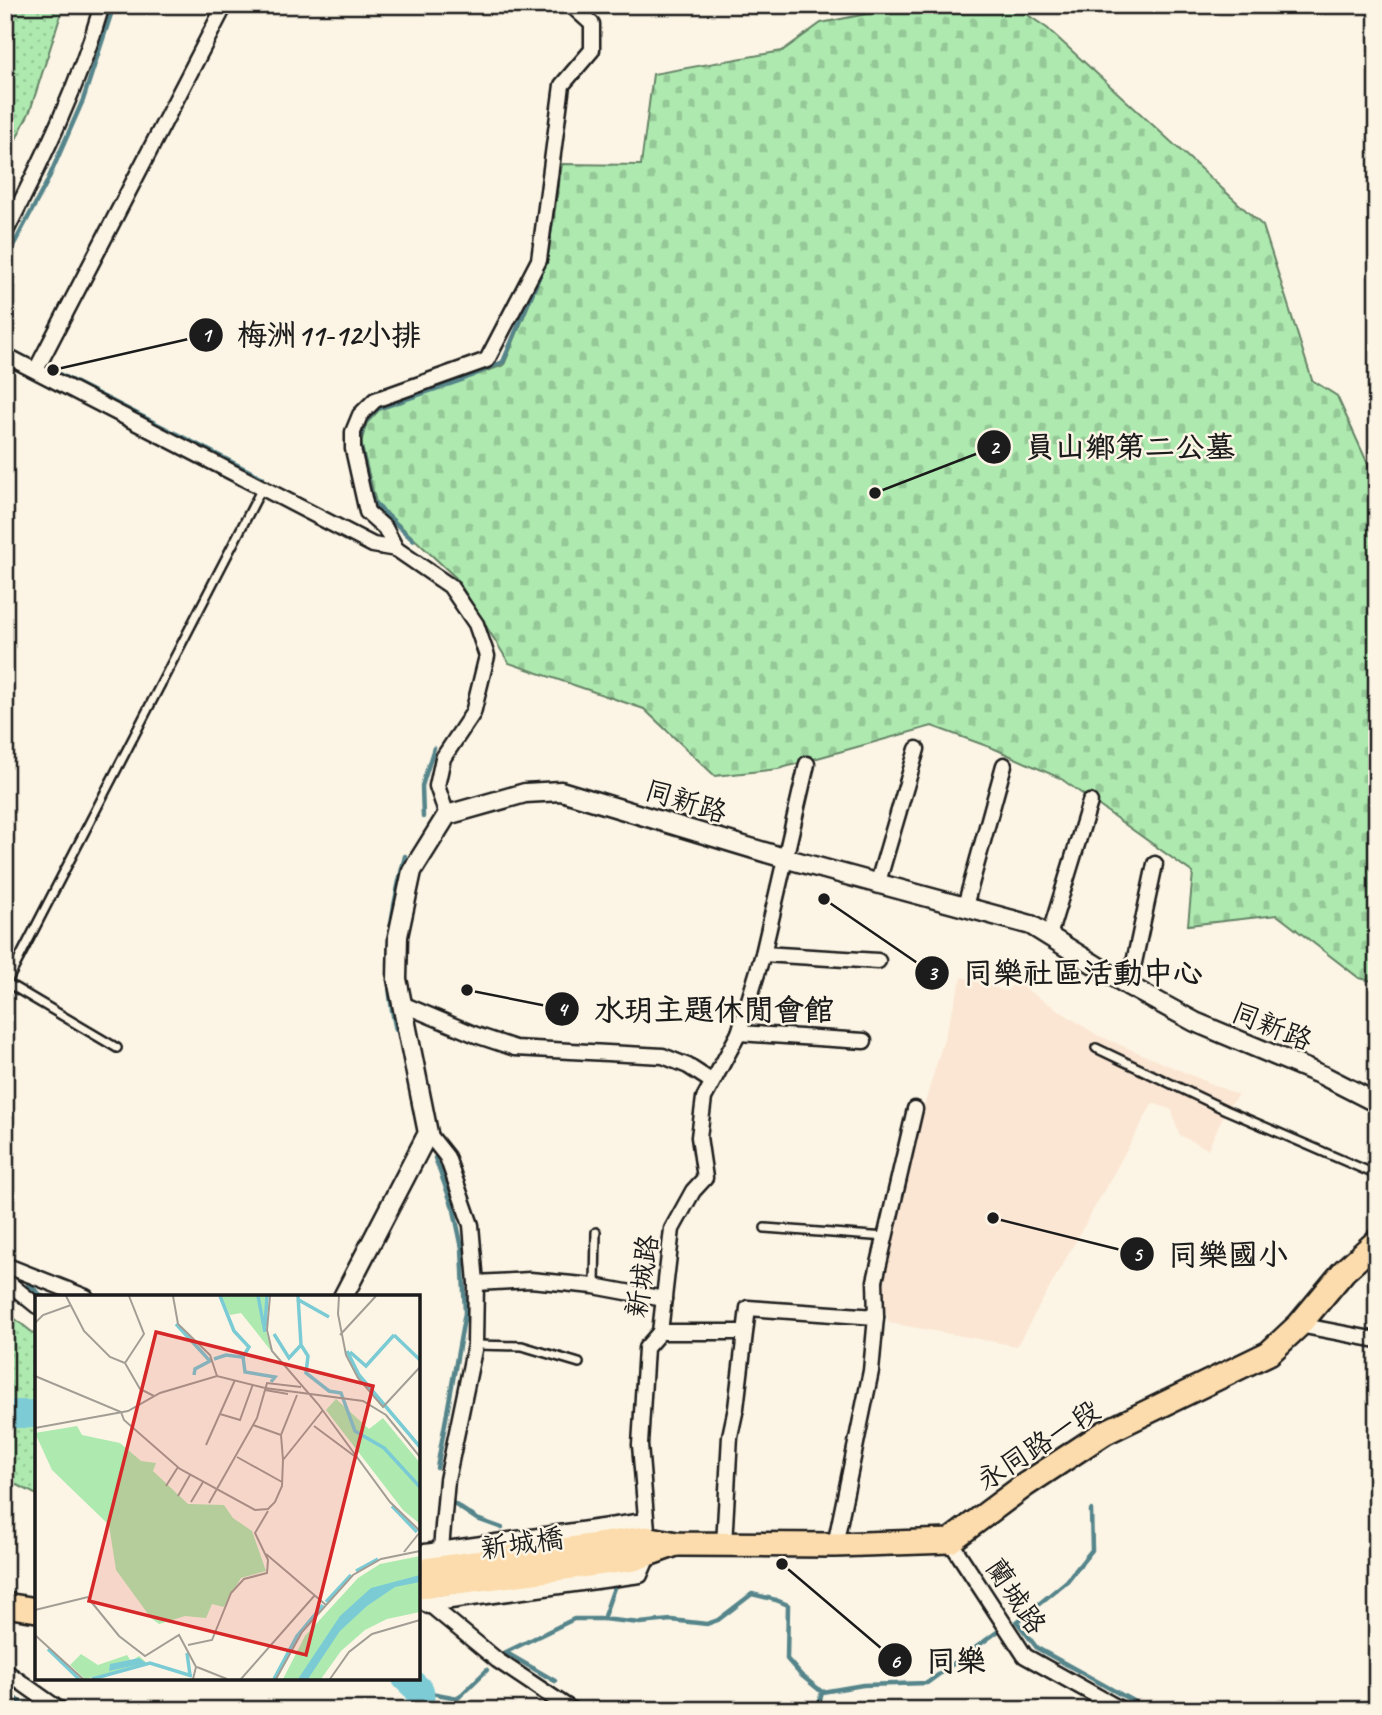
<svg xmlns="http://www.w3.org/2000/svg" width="1382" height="1715" font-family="Caveat,'LXGW WenKai TC',sans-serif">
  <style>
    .built { fill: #fbe6d3 }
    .cemetery { fill: url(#cemetery-stones); stroke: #658366; stroke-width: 2 }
    .park { fill: url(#park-dots); stroke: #658366; stroke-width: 2 }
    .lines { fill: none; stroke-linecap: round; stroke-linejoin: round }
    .stream { stroke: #55858b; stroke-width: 4.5 }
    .river { stroke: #7bcbd5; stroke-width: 28 }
    .service-casing { stroke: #1c1c1c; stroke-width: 12 }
    .minor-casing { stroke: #1c1c1c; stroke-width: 19 }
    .tertiary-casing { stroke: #1c1c1c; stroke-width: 23 }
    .primary-casing { stroke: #1c1c1c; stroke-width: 28 }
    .service { stroke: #fcf5e5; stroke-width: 7 }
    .minor { stroke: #fcf5e5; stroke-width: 14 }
    .tertiary { stroke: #fcf5e5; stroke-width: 18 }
    .primary { stroke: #fcdcac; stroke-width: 23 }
    .labels { text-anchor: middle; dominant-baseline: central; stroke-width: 5; stroke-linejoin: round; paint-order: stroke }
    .street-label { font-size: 28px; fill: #1c1c1c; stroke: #fcf5e5 }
    .inset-river { fill: none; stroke: #7bcbd5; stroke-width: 3.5 }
    .inset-road { fill: none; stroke: #a29e95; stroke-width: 2 }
    .view { fill: #d62828; fill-opacity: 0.15; stroke: #d62828; stroke-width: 3.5 }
    .inset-edge { fill: none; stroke: #1c1c1c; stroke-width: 3.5 }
    .leader { fill: none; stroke: #1c1c1c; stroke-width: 2.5 }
    .callout-dot { fill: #1c1c1c; stroke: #fcf5e5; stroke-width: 2.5 }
    .mark-label { font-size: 21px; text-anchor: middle; font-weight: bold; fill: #fff }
    .callout-label { font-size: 30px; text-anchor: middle; font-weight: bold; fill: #1c1c1c; stroke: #fcf5e5; stroke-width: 5; stroke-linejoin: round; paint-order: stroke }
  </style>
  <defs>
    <pattern id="cemetery-stones" width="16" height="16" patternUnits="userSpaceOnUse" patternTransform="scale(1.75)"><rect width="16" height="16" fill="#aeeab0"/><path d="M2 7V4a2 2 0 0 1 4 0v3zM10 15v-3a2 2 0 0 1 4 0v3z" fill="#95c897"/></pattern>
    <pattern id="park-dots" width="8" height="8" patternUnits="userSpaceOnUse" patternTransform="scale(1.75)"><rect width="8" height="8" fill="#aeeab0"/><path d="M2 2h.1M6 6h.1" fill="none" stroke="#95c897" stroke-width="1.8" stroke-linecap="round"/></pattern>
  </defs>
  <rect width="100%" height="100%" fill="#fcf5e5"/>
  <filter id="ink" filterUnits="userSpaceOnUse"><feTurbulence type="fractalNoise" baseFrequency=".0143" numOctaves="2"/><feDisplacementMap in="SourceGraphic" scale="14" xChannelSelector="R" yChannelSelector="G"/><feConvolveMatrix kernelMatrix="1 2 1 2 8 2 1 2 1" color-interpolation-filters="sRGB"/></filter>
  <g filter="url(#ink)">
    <path class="built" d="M962 977 1006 991 1015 982 1097 1035 1238 1095 1226 1110 1208 1149 1179 1135 1172 1110 1153 1103 1017 1346 889 1323 880 1287 925 1103Z"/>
    <path class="cemetery" d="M891 5H1013L1047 28 1263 226 1312 380 1337 396 1377 484V982L1359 978 1277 915 1188 925 1193 873 1060 778 995 749 932 726 778 769 715 776 644 709 509 663 456 578 376 503 361 442 367 423 379 410 504 365 547 261 562 164 641 165 653 74 782 51 821 23 886 10Z"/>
    <g class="park">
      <path d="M5 5H64L30 111 5 161Z"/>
      <path d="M5 1311 37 1336V1495L5 1479Z"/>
    </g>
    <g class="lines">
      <g class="stream">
        <path d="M549 240 561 141"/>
        <path d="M5 261 47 182 83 100 114 5"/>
        <path d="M5 347 28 359"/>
        <path d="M51 370 263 478"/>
        <path d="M413 540 373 502 359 441 365 422 377 409 464 379 503 362 544 265"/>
        <path d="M423 817 422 786 434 748"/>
        <path d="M396 1030C381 966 389 920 405 856"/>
        <path d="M435 1158 454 1210 462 1248 465 1313 437 1468"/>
        <path d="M28 1284 43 1297"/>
        <path d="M448 1500 477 1519 502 1528"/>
        <path d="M1091 1510 1092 1550 1067 1581 1017 1622 1037 1648 1149 1710"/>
        <path d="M615 1585 603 1619 640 1623 671 1620 707 1624 718 1620 752 1594 776 1600 788 1605 787 1659 801 1675 822 1692 817 1710"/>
        <path d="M505 1652 555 1681"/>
        <path d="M504 1653 574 1619H603"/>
        <path d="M5 1691 31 1710"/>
        <path d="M420 1691 458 1698 487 1670"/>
        <path d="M822 1692 863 1685 927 1683 997 1632"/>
      </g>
      <g class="river">
        <path d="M5 1414H37"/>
        <path d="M406 1678 420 1691 421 1710"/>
      </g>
      <g class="service-casing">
        <g id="service">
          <path d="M7 983 117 1048"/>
          <path d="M5 986 262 488"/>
          <path d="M1096 1048 1226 1110 1377 1175"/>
          <path d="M765 1228 886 1237"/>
          <path d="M595 1285 596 1232"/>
          <path d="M475 1345 522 1346 579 1363"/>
        </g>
      </g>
      <g class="minor-casing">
        <g id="minor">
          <path d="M5 233C43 159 79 85 102 5"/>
          <path d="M5 355 373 545 396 549"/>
          <path d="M36 370 225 5"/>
          <path d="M447 815 437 786 443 758 473 713 487 656 476 624 450 586 396 549 385 528 367 512 353 449V432L360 415 375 400 487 360 539 260 562 85 592 50V24L571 5"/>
          <path d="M878 882 917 749"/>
          <path d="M965 906 1004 765"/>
          <path d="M1049 936 1090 802"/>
          <path d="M763 954 878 961"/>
          <path d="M1129 986 1155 864"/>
          <path d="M402 1004 476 1035 515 1048 663 1056 688 1066 711 1081"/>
          <path d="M739 1033 864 1041"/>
          <path d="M428 1133 447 1157 471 1225 476 1283 475 1345 447 1480 441 1549"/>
          <path d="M5 1265 86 1297"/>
          <path d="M5 1280 37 1306"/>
          <path d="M476 1283 530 1280 594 1286 664 1299"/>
          <path d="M1299 1325 1377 1340"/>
          <path d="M660 1332H743"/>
          <path d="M950 1541 1025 1656 1122 1710"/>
          <path d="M724 1545 730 1436 736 1408 748 1308 876 1317"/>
          <path d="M835 1545 871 1371 876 1317 875 1281 915 1109"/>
          <path d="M418 1553 637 1522 646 1537"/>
          <path d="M429 1604 640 1575 649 1554 640 1445 646 1348 660 1332 672 1229 693 1191 705 1178 699 1137 704 1098 739 1033 763 954 807 764"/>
          <path d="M429 1604 497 1660 572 1710"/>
          <path d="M5 1671 60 1710"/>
        </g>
      </g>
      <g class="tertiary-casing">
        <g id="tertiary">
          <path d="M343 1297 428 1133 397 979 398 936 412 871 447 815 525 793 561 791 784 858 1031 925 1129 986 1195 1022 1324 1076 1377 1103"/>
          <path d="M418 1596 429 1604"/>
        </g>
      </g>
      <g class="primary-casing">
        <g id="primary">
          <path d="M418 1571 646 1538 676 1544 835 1545 950 1541 1025 1485 1104 1433 1269 1353 1299 1325 1344 1271 1377 1241"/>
          <path d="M418 1587 634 1559 676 1544"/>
          <path d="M5 1605 37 1610"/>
        </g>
      </g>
      <use href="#service" class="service"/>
      <use href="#minor" class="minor"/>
      <use href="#tertiary" class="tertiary"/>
      <use href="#primary" class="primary"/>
    </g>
  </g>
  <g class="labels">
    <g class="street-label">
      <text transform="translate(686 801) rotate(17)">同新路</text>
      <text transform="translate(1272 1026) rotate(22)">同新路</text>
      <text transform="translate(642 1276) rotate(-81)">新城路</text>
      <text transform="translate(1038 1445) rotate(-33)">永同路一段</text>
      <text transform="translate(522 1543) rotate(-8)">新城橋</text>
      <text transform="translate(1016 1596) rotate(56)">蘭城路</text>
    </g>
  </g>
  <g transform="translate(35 1295)">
    <rect width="385" height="385" fill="#fcf5e5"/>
    <path d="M42 131 47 140 85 148 106 166 121 168 118 176 153 209 189 210 198 223 217 236 231 276 206 283 189 312 177 309 171 323 150 321 124 329 116 323 81 275 74 230 17 175 0 138Z" fill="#aeeab0"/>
    <path d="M186 1H233L231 36 237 57 206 18 195 20ZM301 104 334 134 348 123 385 168V229L368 215 291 115ZM385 261V317L352 324 330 335 306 356 286 384H248L270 341 323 283 345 269ZM46 359 63 370 92 360 96 366 104 361 112 368 50 384 35 370Z" fill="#aeeab0"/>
    <path d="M385 280V287L360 292 332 311 305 336 273 384H263L305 321 336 293ZM104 363 111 368 74 376 75 369Z" fill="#7bcbd5"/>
    <path class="inset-river" d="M185 1 199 36 214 52 208 62 210 77 240 82 236 87M223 1 230 37M263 1 266 50 273 61 271 78 294 96 306 98 320 136 349 153 385 192M262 4 294 22M141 29 175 66 160 74 159 80M230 32 232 1M239 39 254 63 266 50M359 40 385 65M312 56 324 80 385 152M315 57 331 71 359 40M179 64 191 60 207 62M357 211 382 237M321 276 343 264M291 307 316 280M13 354 44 384M152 358 155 380M57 384 115 368 157 381M239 384 262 341 288 310"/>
    <path class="inset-road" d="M31 1 49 36 75 62 90 68 105 94 119 101M138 1 143 29 175 60 182 81M235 1 232 35 237 56 283 109 355 207 385 236M304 1 303 19 311 60 323 83 348 112 385 72M0 28 8 20 36 10M305 40 341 1M90 68 109 39 94 1M0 81 86 117 89 125 145 174 220 215 233 214 240 207 247 191 248 165 288 115M230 95 253 99M185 119 205 125 218 89M218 130 246 140M279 131 322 163M0 133 93 116 125 98 182 81 230 93 328 106 351 120 385 162M171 150 200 85M202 162 247 187M248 165 246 140 262 100M131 191 143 172M143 201 155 180M156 207 168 187M174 208 222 123 232 88 266 92M369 257 385 237M231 259 291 310M54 304 84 341 110 361 144 340 161 372 158 384M0 315 53 302M0 340 48 384M153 350 177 345 196 298 209 284 232 278 233 265 220 238 233 216M162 372 192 384M206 384 280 300M241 384 267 337 318 280 346 264 385 256M295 384 314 357 337 339 385 325"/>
    <path class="view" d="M121 37 338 91 271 360 54 306Z"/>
    <rect width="385" height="385" class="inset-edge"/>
  </g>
  <path class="leader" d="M53 370L206 335M875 493L994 447M824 899L932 973M467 990L562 1009M993 1218L1137 1254M782 1564L895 1660"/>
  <g class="callout-dot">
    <circle cx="53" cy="370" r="7"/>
    <circle cx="875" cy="493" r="7"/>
    <circle cx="824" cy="899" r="7"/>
    <circle cx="467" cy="990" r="7"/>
    <circle cx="993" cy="1218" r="7"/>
    <circle cx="782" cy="1564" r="7"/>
    <circle cx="206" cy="335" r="18"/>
    <circle cx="994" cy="447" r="18"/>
    <circle cx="932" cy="973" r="18"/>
    <circle cx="562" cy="1009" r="18"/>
    <circle cx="1137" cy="1254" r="18"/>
    <circle cx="895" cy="1660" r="18"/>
  </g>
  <g class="mark-label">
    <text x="206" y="342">1</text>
    <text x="994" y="454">2</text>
    <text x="932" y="980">3</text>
    <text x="562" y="1016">4</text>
    <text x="1137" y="1261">5</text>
    <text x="895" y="1668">6</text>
  </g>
  <g class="callout-label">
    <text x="329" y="345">梅洲11-12小排</text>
    <text x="1130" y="457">員山鄉第二公墓</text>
    <text x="1083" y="983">同樂社區活動中心</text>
    <text x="714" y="1020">水玥主題休閒會館</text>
    <text x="1228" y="1265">同樂國小</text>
    <text x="956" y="1671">同樂</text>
  </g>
  <rect width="1382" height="1715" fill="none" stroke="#fcf5e5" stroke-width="28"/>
  <rect x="14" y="14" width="1354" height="1687" fill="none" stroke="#1c1c1c" stroke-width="2.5" filter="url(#ink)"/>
</svg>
